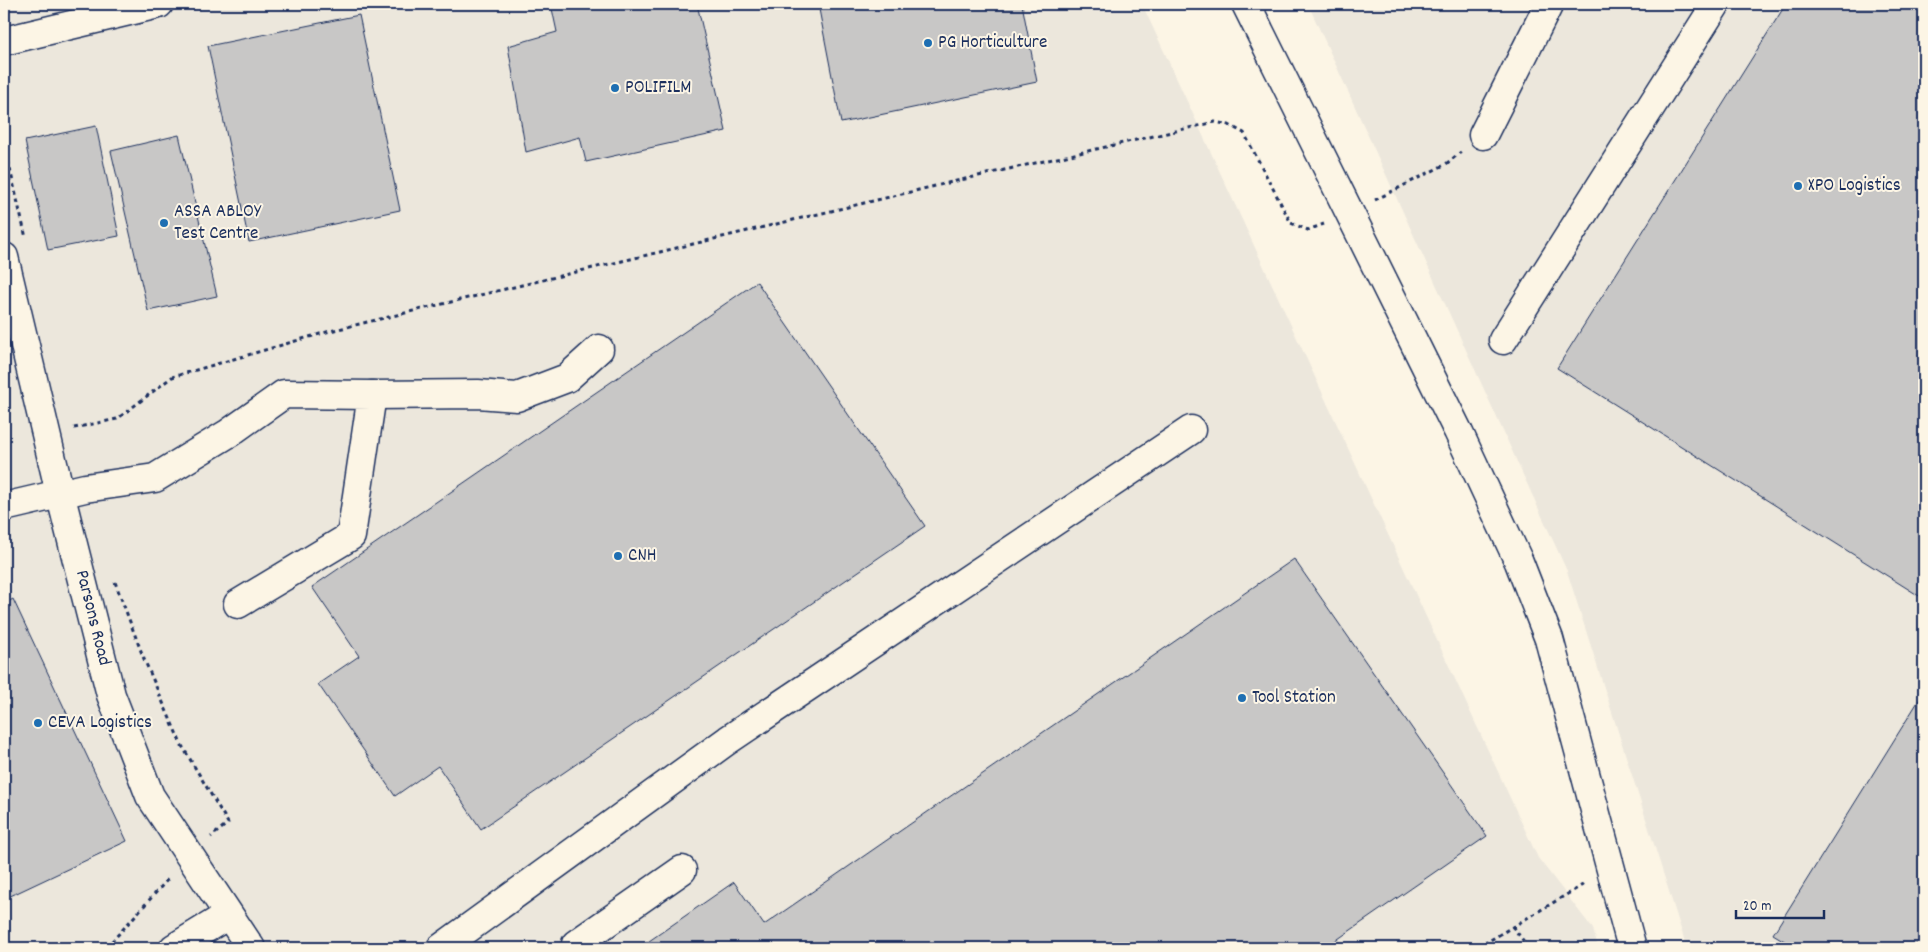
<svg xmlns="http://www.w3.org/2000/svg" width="1928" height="952" font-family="Dekko,sans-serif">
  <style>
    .built { fill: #ece7dc }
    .building { fill: #c8c7c6; stroke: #1b2f5e }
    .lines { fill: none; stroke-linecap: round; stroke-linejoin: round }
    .minor-casing { stroke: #1b2f5e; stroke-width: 31 }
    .highway-casing { stroke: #1b2f5e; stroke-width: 31 }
    .path { stroke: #1b2f5e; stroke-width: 3; stroke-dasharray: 4 4; stroke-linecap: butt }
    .minor { stroke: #fcf5e5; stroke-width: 28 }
    .highway { stroke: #fcf5e5; stroke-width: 28 }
    .poi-dot { fill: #1f6fb2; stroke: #fcf5e5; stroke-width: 2 }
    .labels { text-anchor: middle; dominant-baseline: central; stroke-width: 4; stroke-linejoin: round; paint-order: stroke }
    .poi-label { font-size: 19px; fill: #1b2f5e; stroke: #fcf5e5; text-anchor: start }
    .street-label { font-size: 19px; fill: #1b2f5e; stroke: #fcf5e5 }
  </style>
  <rect width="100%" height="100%" fill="#fcf5e5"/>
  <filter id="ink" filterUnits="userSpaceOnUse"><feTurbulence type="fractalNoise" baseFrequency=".02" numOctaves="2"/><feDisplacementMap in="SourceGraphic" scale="10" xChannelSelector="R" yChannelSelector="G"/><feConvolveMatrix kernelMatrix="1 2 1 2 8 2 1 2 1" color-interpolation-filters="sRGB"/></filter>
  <g filter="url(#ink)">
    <g class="built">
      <path d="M4 4H1142L1538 858 1593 929 1598 948H4Z"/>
      <path d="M1308 4H1924V948H1687L1567 571Z"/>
    </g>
    <g class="building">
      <path d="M551 4H697L726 131 586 162 580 137 526 152 508 46 557 32Z"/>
      <path d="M818 4H1022L1037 82 841 123Z"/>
      <path d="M1786 4H1924V599L1557 368Z"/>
      <path d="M359 15 400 210 249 242 208 46Z"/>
      <path d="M96 126 119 236 48 250 25 141Z"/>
      <path d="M179 135 217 296 148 311 111 151Z"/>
      <path d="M757 282 925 526 481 829 438 766 395 796 318 684 359 656 312 587Z"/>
      <path d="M1294 559 1487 836 1325 948H639L734 882 764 925Z"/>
      <path d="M13 599 127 841 4 899V604Z"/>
      <path d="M1924 692V948H1796L1773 934Z"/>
    </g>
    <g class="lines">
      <g class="minor-casing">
        <g id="minor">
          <path d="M4 41 159 4"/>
          <path d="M1483 135 1549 4"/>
          <path d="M4 257 60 493 111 695 150 796 251 948"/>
          <path d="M1503 340 1716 4"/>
          <path d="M372 395 478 394 517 397 567 378 599 349"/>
          <path d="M4 507 85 488 155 478 229 433 284 394 372 395 351 536 238 604"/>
          <path d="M174 948 228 915"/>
          <path d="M441 948 728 740 1191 430"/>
          <path d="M575 948 576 944 682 870"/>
        </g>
      </g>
      <g class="highway-casing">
        <path id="highway" d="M1246 4 1458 431 1519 562 1549 639 1632 948"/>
      </g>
      <g class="path">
        <path d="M4 157 7 156 26 238"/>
        <path d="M1375 200 1446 164 1461 152"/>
        <path d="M74 428 117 419 172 377 330 331 952 182 1215 122 1229 125 1244 133 1291 223 1308 230 1324 224"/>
        <path d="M115 582 144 659 181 744 228 823 211 837"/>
        <path d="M1512 926 1529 948"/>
        <path d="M106 948 169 878"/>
        <path d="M1477 948 1586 883"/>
      </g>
      <use href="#minor" class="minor"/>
      <use href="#highway" class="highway"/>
    </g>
  </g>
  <g class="poi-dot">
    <circle cx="928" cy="43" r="5"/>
    <circle cx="615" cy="88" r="5"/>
    <circle cx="1798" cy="186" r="5"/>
    <circle cx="164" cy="223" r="5"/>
    <circle cx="618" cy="556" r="5"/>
    <circle cx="1242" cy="698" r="5"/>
    <circle cx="38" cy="723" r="5"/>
  </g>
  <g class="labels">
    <g class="poi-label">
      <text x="938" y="43">PG Horticulture</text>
      <text x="625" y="88">POLIFILM</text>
      <text x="1808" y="186">XPO Logistics</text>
      <text x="174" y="212">ASSA ABLOY<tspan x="174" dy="22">Test Centre</tspan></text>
      <text x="628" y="556">CNH</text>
      <text x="1252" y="698">Tool Station</text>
      <text x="48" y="723">CEVA Logistics</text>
    </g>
    <g class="street-label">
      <text transform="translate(92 618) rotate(76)">Parsons Road</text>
    </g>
  </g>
  <rect width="1928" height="952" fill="none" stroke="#fcf5e5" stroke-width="20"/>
  <rect x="10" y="10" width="1908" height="932" fill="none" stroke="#1b2f5e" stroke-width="2" filter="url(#ink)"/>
  <path d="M1736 910v8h88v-8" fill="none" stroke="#1b2f5e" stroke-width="2.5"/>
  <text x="1743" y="910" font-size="15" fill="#1b2f5e" stroke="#fcf5e5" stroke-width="4" paint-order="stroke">20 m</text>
</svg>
